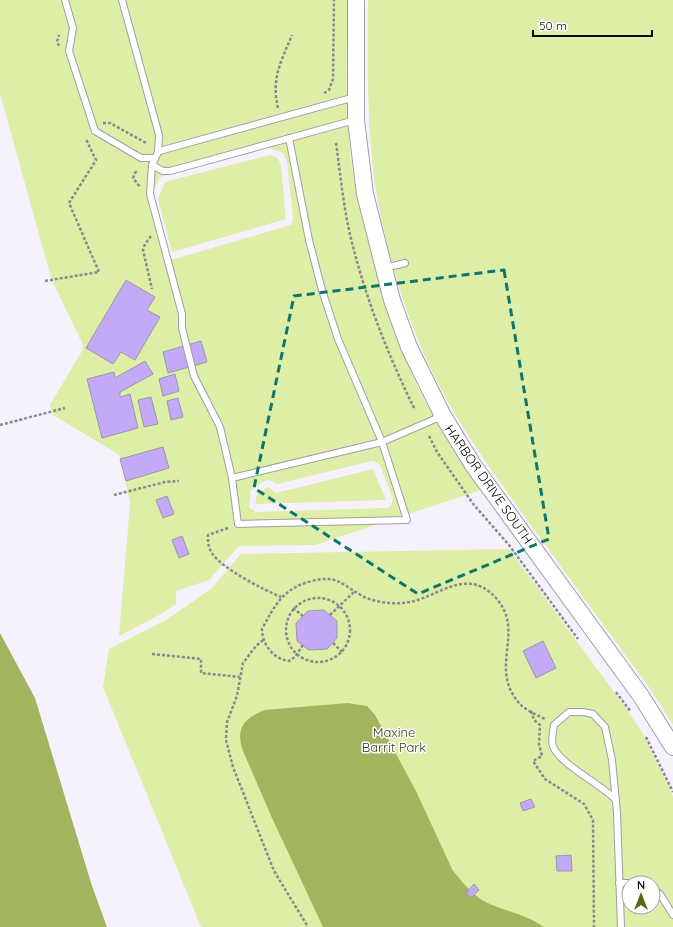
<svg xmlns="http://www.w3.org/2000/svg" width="673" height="927" font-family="Quicksand,sans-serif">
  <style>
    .green { fill: #ddeea6; fill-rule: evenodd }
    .water { fill: #a2b55e }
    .building { fill: #c5a9f9; stroke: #9b97a4 }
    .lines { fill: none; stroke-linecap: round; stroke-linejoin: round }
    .service-casing { stroke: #a19daa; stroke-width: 8 }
    .tertiary-casing { stroke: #a19daa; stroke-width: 18 }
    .path { stroke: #8a8890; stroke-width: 2.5; stroke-dasharray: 3 2; stroke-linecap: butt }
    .service { stroke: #fff; stroke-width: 6 }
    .tertiary { stroke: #fff; stroke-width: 16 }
    .marked { fill: none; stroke: #0f766e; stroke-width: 3; stroke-dasharray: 8 5; stroke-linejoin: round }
    .labels { text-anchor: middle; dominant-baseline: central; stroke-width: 3; stroke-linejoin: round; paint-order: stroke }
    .street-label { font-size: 13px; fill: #0e0c11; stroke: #fff }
    .park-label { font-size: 13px; fill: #373f1a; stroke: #fff }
  </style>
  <rect width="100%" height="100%" fill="#f5f2fd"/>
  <g class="green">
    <path d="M0 0H348C347 46 345 93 349 139 352 178 361 218 372 255 380 287 389 320 402 351 421 400 450 447 481 490L315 545 239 546 209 580 176 591V604L163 613 119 636 130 504 121 459 118 454 53 415 50 405 82 351 83 345 51 278 0 93ZM268 147 283 153 287 162 293 219 291 225 174 259H170L152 195 160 177ZM372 461 376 462 380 465 393 499 391 506 386 508 255 512 249 507 251 490 264 481 269 480 277 484Z"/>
    <path d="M368 0H673V725L651 690C612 637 574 584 535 531 497 478 457 425 429 365 405 313 387 253 377 196 366 131 368 66 368 0Z"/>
    <path d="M270 155 278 158 281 166 286 219 172 252 158 199 165 182Z"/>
    <path d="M373 469 386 500 255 504 257 494 268 487 276 493Z"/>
    <path d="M509 549 628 711 642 732 671 792 673 797V927H201L103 687 109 649 166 620 212 588 241 554ZM629 883H653V907H629Z"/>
  </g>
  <g class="water">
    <path d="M0 633 35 698 92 886 107 927H0Z"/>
    <path d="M348 703 367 706 375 715 416 791 452 869C460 880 471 893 482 900 501 911 525 913 544 927H323L272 818 243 751C235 728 244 718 265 710Z"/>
  </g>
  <g class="building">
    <path d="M126 280 155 297 147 310 160 317 135 360 121 352 113 364 86 348Z"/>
    <path d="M201 341 207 362 168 373 163 352Z"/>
    <path d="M145 361 153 374 120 392V397L130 394 138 428 102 438 87 379 114 372 115 378Z"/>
    <path d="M175 374 179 391 163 396 159 379Z"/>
    <path d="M151 397 158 424 144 427 138 400Z"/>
    <path d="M178 398 183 417 171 420 167 401Z"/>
    <path d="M163 447 169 468 126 481 120 459Z"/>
    <path d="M167 496 174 514 163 518 156 500Z"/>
    <path d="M182 536 189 554 179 558 172 540Z"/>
    <path d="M324 610 337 621V638L327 649 309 650 297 641 296 623 308 611Z"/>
    <path d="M543 641 556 668 536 678 523 651Z"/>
    <path d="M531 799 535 807 523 811 520 803Z"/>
    <path d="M571 855 572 871H557L556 856Z"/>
    <path d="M474 884 479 890 471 898 466 893Z"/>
  </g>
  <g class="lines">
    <g class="service-casing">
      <g id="service">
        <path d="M65 0 73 28 69 51 95 131 141 158H155"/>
        <path d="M122 0 159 135 158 152"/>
        <path d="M355 120 170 171H163L152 165 158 152 163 150 355 97"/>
        <path d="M152 165 150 194 182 314V328L194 376 220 427 232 478 238 524 407 520 382 442 338 339 322 290 309 240 289 138"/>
        <path d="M385 268 405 263"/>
        <path d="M232 478 382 442 442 416"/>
        <path d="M616 800C601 784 559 764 553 746 551 740 553 731 554 725L569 712H583L593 714 605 727 612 760 617 813 621 927"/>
        <path d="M619 883H629"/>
        <path d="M653 890 660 894 673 915"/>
      </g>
    </g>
    <g class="tertiary-casing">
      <path id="tertiary" d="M356 0V120L365 194 392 300 409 347 443 416 473 465 641 696 673 747"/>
    </g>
    <g class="path">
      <path d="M59 46 57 42 59 35"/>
      <path d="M324 93 329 90 333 79 334 0"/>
      <path d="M278 108C271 78 281 62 292 35"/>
      <path d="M103 123H110L146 143"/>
      <path d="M336 143C340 172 343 202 349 230 363 292 387 353 415 410"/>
      <path d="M136 171 133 178 140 187"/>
      <path d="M151 236 145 244 143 250 152 289"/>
      <path d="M45 281 99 272 69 203 96 160 86 139"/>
      <path d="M0 425 65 408"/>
      <path d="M429 436 437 452 474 505 509 545 578 639"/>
      <path d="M114 495 165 482 179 481"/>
      <path d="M228 528 208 535C208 542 208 547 212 553 221 568 264 590 281 597"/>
      <circle cx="318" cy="630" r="32"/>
      <path d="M293 608 303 616"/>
      <path d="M330 615 355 591"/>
      <path d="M263 640 256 646 243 663 237 696 227 722 226 740 233 767 274 871 308 927"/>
      <path d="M333 643 342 652"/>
      <path d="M303 645 295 657 289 661C273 659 262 644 262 629 275 605 283 588 312 581 336 575 340 583 359 594 372 602 388 604 403 603 435 601 465 564 496 598 526 632 488 667 519 703 525 710 537 715 545 719"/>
      <path d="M152 654 201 659V673L240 677"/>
      <path d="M616 692 631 712"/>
      <path d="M531 711 534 720 540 725 539 744 542 756 533 761 545 779 584 804 593 820 594 927"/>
      <path d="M646 737 673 792"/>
    </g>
    <use href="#service" class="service"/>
    <use href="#tertiary" class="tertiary"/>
  </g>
  <path class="marked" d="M504 270 549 539 418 594 254 488 294 296Z"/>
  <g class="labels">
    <g class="street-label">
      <text transform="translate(489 484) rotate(55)">HARBOR DRIVE SOUTH</text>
    </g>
    <g class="park-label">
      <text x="394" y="732">Maxine<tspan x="394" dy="15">Barrit Park</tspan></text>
    </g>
  </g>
  <g transform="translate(641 895)"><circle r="19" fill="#ffffff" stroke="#9f9ea0"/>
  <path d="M0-3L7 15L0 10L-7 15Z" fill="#59670f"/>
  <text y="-6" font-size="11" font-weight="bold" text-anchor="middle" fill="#0e0c11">N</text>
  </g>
  <path d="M533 30v6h119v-6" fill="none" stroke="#0e0c11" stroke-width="2"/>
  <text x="539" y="30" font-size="12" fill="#0e0c11" stroke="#ffffff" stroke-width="3" paint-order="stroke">50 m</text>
</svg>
